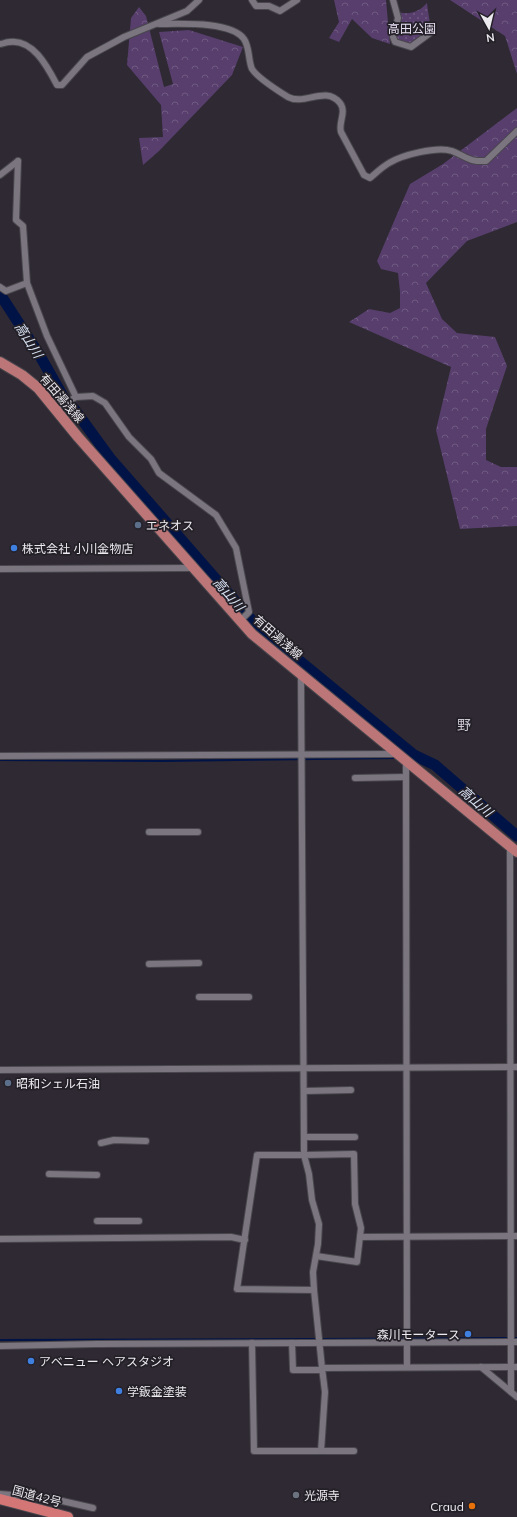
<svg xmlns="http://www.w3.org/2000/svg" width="517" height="1517" font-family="Mulish,'Noto Sans JP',sans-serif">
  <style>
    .forest { fill: url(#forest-crowns) }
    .park { fill: url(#park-dots) }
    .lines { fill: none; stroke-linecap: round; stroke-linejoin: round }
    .stream { stroke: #001347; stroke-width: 2 }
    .river { stroke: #001347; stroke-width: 11 }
    .minor-casing { stroke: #49464d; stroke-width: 8 }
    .primary-casing { stroke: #49464d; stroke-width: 12 }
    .trunk-casing { stroke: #49464d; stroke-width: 12 }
    .minor { stroke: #7a757f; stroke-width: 6 }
    .primary { stroke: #bd7678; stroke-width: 10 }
    .trunk { stroke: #d47676; stroke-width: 10 }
    .service-dot { fill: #5c6f8a; stroke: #242028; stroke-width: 1.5 }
    .shop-dot { fill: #3f7fe0; stroke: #242028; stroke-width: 1.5 }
    .worship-dot { fill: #6b7280; stroke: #242028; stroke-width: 1.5 }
    .food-dot { fill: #e8710a; stroke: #242028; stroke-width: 1.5 }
    .labels { text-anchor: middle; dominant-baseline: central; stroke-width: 3.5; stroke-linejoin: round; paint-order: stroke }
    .park-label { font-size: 12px; fill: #e9e0f3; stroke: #242028 }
    .street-label { font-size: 12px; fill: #eceaef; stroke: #242028 }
    .poi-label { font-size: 12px; fill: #eceaef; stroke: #242028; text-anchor: start }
    .water-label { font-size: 13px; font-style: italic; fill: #dae5f6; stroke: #242028 }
    .quarter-label { font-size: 14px; fill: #cac5d0; stroke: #242028 }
  </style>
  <defs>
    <pattern id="forest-crowns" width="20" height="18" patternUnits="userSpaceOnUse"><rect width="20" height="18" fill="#573e6d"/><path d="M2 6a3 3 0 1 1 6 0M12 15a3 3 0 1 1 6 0" fill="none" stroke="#6f5a82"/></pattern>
    <pattern id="park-dots" width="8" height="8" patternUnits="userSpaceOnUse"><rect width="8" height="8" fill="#573e6d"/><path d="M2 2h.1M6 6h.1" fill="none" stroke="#6f5a82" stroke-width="1.8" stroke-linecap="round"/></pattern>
  </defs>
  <rect width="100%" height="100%" fill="#2e2932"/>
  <g class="forest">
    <path d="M334 0H386L390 44 372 38 352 19 339 42 329 38 339 22Z"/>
    <path d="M450 0H517V74L505 36Z"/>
    <path d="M139 7 146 16 164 87 173 84 159 32 189 30 243 47 232 75 159 151 143 165 139 138 163 137 161 105 127 65 131 18Z"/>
    <path d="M517 108V222L467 241 426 283 442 319 457 333 495 337 507 366 486 429V460L501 467H517V526L460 529 436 430 451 367 349 322 369 309 390 313 400 308V292L398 273 381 269 377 261 410 184 443 164Z"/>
  </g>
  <path class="park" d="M427 3C430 29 435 26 414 45L396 42 397 12C410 15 419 12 427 3Z"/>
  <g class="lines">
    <g class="stream">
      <path d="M409 756 414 755"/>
      <path d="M0 760 162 761 395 758"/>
      <path d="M321 1339 517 1338"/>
      <path d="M0 1340 317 1339"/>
    </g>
    <path class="river" d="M0 294 40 356 65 400 75 410 110 458 256 625 414 755 435 765 517 836"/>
    <g class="minor-casing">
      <g id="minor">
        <path d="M252 0 256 6H269L280 11 297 0"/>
        <path d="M393 0 398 18 393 37 395 42 411 47 430 33"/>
        <path d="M159 24C179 24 231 21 244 39 250 48 248 60 252 69 257 77 280 92 288 97 305 106 325 85 340 103 347 112 338 123 341 132L364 175 370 178C376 173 382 167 389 163 402 155 437 146 452 151 467 157 469 162 486 161L517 131"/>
        <path d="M0 44C3 44 6 42 9 42 33 38 48 68 57 85H62L87 57 124 37 187 11 199 0"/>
        <path d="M18 161 16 220 23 226 27 283 47 336 76 397"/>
        <path d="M0 175 18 161"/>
        <path d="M0 287 6 291 27 283"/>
        <path d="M55 409 76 397 93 396 105 403 129 437 151 459 159 473 216 515 236 548 249 612 240 621"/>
        <path d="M0 569 194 568"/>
        <path d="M301 674 304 1155H257L237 1289 314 1290 322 1368 517 1367"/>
        <path d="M0 756 396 754"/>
        <path d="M406 761 407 1367"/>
        <path d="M355 778 406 777"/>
        <path d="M149 832H198"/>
        <path d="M510 847 511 1392 517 1397"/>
        <path d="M149 964 199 963"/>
        <path d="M199 997H249"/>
        <path d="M0 1070 517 1067"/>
        <path d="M304 1091 351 1090"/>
        <path d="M304 1137H355"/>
        <path d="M101 1143 114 1140 146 1141"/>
        <path d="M49 1174 97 1175"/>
        <path d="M97 1221H139"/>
        <path d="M360 1237 517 1236"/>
        <path d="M0 1239 231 1237 245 1240"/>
        <path d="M314 1290 313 1272 318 1244 319 1224 312 1200 309 1174 304 1155 354 1154 355 1204 361 1228 357 1262 316 1256"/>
        <path d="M252 1343 254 1451H354"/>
        <path d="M292 1343 293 1370H322"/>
        <path d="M0 1346 97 1344 517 1342"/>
        <path d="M481 1367 511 1392"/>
        <path d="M321 1451 325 1392 322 1368"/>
        <path d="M0 1494 49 1498 93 1508"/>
      </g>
    </g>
    <g class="primary-casing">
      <path id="primary" d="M0 362 22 375 38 388 78 437 252 634 517 852"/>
    </g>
    <g class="trunk-casing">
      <path id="trunk" d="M0 1499 68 1517"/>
    </g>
    <use href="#minor" class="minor"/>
    <use href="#primary" class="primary"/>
    <use href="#trunk" class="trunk"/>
  </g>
  <g class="service-dot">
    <circle cx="138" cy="525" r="4"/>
    <circle cx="8" cy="1083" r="4"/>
  </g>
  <g class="shop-dot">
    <circle cx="14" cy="548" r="4"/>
    <circle cx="468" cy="1334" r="4"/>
    <circle cx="31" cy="1361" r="4"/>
    <circle cx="119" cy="1391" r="4"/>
  </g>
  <circle class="worship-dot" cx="296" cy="1495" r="4"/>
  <circle class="food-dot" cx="472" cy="1506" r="4"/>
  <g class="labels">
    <g class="park-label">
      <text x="412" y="28">高田公園</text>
    </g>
    <g class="street-label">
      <text transform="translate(62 398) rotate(49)">有田湯浅線</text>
      <text transform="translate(278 637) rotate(41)">有田湯浅線</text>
      <text transform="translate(37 1496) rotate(15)">国道42号</text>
    </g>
    <g class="poi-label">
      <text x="146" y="525">エネオス</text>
      <text x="22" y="548">株式会社 小川金物店</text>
      <text x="16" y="1083">昭和シェル石油</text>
      <text x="460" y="1334" text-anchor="end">森川モータース</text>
      <text x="39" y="1361">アベニュー ヘアスタジオ</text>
      <text x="127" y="1391">学鈑金塗装</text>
      <text x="304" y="1495">光源寺</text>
      <text x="464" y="1506" text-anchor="end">Craud</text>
    </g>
    <g class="water-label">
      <text transform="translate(29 340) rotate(57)">高山川</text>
      <text transform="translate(229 594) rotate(49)">高山川</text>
      <text transform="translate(476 801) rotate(41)">高山川</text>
    </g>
    <g class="quarter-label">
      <text x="464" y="725">野</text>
    </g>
  </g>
  <g transform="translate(489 28) rotate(172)" stroke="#242028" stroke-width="3" paint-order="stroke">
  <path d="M0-3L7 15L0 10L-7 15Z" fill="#eceaef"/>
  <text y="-6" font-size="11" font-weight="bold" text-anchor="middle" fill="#eceaef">N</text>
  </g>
</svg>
